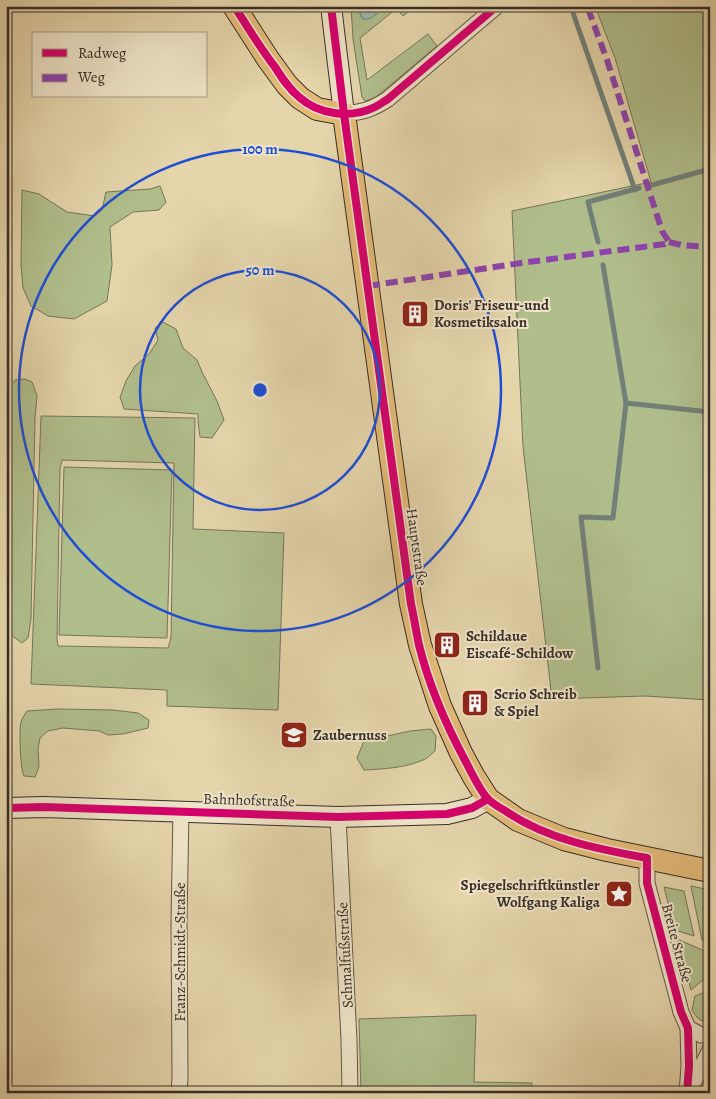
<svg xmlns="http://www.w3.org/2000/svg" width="716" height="1099" font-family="Alegreya,serif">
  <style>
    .green { fill: #b0be8c; stroke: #75765a; fill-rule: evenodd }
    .water { fill: #97b8af; stroke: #728079 }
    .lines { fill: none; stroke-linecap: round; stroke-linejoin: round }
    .stream { stroke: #728079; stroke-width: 5 }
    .street-casing { stroke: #655749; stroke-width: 17 }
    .secondary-casing { stroke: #3a2d28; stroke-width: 22 }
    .primary-casing { stroke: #3a2d28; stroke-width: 24 }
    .street { stroke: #eee4c8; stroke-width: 15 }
    .secondary { stroke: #eee4c8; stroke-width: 20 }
    .primary { stroke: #e2ba76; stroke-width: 22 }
    .quiet { stroke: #8e44ad; stroke-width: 6; stroke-dasharray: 12 6; stroke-linecap: butt }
    .cycleway-casing { stroke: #eee4c8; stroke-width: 11 }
    .cycleway { stroke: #d6006c; stroke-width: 8 }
    .ring { fill: none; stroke: #1d4ed8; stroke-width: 2.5 }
    .labels { text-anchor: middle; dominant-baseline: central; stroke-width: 4; stroke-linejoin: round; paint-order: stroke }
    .poi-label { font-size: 15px; font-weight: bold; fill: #3a2d28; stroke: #eee4c8; text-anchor: start }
    .street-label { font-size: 15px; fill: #3a2d28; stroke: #eee4c8 }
    .centre { fill: #1d4ed8; stroke: #eee4c8; stroke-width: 2.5 }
    .ring-label { font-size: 15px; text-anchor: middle; font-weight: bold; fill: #1d4ed8; stroke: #eee4c8; stroke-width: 4; stroke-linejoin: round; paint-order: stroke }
  </style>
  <rect width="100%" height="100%" fill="#e5d5ab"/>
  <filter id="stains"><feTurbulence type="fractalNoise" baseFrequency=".004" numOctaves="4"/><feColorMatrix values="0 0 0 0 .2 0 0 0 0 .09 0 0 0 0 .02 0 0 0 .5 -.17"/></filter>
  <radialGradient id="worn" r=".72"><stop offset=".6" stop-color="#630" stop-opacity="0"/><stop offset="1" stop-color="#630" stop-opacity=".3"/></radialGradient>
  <g class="green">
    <path d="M351 6H362C358 10 360 15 363 19L383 8V6H408L411 10 403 16 396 9 360 38 367 80 428 34 437 46 375 98 369 100 365 101 362 97 353 39Z"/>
    <path d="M595 6H710V700L645 696 552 699 523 447 512 211 651 182 615 58Z"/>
    <path d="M160 186 166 202 159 210 133 212 110 227 112 265 107 301 74 319 48 316 31 306 23 288 21 265 22 190 39 194 67 212 95 216 102 210 106 192 150 189Z"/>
    <path d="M163 322 176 329 183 348 197 360 203 374 217 401 224 420 212 438 200 437 198 422V414L124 409 120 397 126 381 135 366 149 354 158 340 155 328Z"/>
    <path d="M25 379 32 382 37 396 35 418 31 619 28 638 22 643 11 635 6 624 7 391 15 380Z"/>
    <path d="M41 416 195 418 193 529 284 533 278 710 167 706V690L31 684ZM62 460 174 463 171 638 168 648 58 646 57 639 60 469Z"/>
    <path d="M64 467 172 470 167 638 59 635Z"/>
    <path d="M58 709 113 710 138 713 149 720 148 728 123 734 108 735 99 731 63 728 48 731 40 738 38 749 39 767 35 777 24 776C20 768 19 731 21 722 22 718 25 714 27 711Z"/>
    <path d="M431 729 436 736 435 751C431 754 427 759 423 760 405 768 383 769 364 770L357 758 364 741 410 731Z"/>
    <path d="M691 886 710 890V942L702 940Z"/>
    <path d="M664 887 684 891 694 936 675 930Z"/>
    <path d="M677 939 707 952 710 958V974L691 990Z"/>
    <path d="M710 990V1022C700 1022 697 1018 692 1010L695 996Z"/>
    <path d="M476 1015 474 1082 532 1083 531 1093H361L359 1019Z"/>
  </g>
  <path class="water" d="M362 6H383V8C377 13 371 21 363 19 360 15 358 10 362 6Z"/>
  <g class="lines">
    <g class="stream">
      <path d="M572 10 635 190"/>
      <path d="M652 185 710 169"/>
      <path d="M598 242 588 202 639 188"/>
      <path d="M603 265 626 403"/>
      <path d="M598 668 581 517 613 518 626 403 710 412"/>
    </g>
    <g class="street-casing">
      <g id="street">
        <path d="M344 114C363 112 371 110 388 99L497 6"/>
        <path d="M338 817 349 1040 350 1093"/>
        <path d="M647 858V883L681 1012 688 1028 689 1066 687 1093"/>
        <path d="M688 1028 701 1035 710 1033"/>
        <path d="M690 1089 710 1050"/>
        <path d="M179 1093 180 1078 179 920 181 811"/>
      </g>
    </g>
    <g class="secondary-casing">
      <g id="secondary">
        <path d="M331 6 344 114"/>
        <path d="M6 808 44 807 338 817 447 814 472 808 488 799"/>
      </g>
    </g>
    <g class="primary-casing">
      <path id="primary" d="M234 6 268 59 287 85 300 98 317 109 344 114 411 604 420 645 440 706 461 753 474 777 488 799 518 820 564 839 607 850 710 871"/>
    </g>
    <use href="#street" class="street"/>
    <use href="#secondary" class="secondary"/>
    <use href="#primary" class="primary"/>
    <g class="quiet">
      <path d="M669 242 681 245 710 247"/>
      <path d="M368 286 521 263 665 244 669 242 662 231 607 60 587 6"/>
    </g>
    <g class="cycleway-casing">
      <g id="cycleway">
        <path d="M234 6C248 27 260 48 275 67 282 78 289 89 299 97 319 115 351 119 375 107 379 105 383 102 388 99L497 6"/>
        <path d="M331 6 344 114 411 604C414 617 416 631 419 645 429 686 447 727 467 764 472 774 481 792 488 799 493 804 499 807 504 810 546 839 597 849 647 858V883L681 1012 688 1028 689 1066 687 1093"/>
        <path d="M6 808 44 807 338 817 447 814 472 808 488 799"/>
      </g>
    </g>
    <use href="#cycleway" class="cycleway"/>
  </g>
  <g class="ring">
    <circle cx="260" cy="390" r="120"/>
    <circle cx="260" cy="390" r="241"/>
  </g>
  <defs>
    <g id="building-square" transform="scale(1.4375)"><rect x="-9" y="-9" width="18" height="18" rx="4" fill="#8f2418" stroke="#eee4c8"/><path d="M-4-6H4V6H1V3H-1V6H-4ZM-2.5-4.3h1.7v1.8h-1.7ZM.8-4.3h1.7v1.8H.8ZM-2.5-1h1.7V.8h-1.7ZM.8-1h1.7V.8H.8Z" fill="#fff"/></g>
    <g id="school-square" transform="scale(1.4375)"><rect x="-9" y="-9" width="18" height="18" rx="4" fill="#8f2418" stroke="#eee4c8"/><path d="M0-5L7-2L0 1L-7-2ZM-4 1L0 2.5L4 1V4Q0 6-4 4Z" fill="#fff"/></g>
    <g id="sight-square" transform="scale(1.4375)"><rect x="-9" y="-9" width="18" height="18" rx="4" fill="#8f2418" stroke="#eee4c8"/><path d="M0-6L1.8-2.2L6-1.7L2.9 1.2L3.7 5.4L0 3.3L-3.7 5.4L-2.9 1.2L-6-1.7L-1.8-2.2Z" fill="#fff"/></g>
  </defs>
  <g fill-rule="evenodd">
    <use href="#building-square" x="415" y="314"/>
    <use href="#building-square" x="447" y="645"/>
    <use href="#building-square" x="475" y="703"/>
    <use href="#school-square" x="294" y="735"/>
    <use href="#sight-square" x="619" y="894"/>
  </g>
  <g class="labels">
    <g class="poi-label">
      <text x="434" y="305">Doris' Friseur-und<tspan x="434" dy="17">Kosmetiksalon</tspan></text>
      <text x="466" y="636">Schildaue<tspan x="466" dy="17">Eiscafé-Schildow</tspan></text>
      <text x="494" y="694">Scrio Schreib<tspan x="494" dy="17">&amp; Spiel</tspan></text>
      <text x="313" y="735">Zaubernuss</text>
      <text x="600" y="885" text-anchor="end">Spiegelschriftkünstler<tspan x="600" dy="17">Wolfgang Kaliga</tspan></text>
    </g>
    <g class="street-label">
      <text transform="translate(417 547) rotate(82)">Hauptstraße</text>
      <text transform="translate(249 800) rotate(2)">Bahnhofstraße</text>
      <text transform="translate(677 943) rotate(75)">Breite Straße</text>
      <text transform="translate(180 952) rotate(-90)">Franz-Schmidt-Straße</text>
      <text transform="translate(345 955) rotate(-93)">Schmalfußstraße</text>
    </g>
  </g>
  <circle cx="260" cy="390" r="8" class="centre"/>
  <g class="ring-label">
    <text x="260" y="154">100 m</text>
    <text x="260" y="275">50 m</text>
  </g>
  <rect width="716" height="1099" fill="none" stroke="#e5d5ab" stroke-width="25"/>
  <rect x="8" y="8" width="701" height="1084" fill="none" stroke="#3a2d28" stroke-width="2.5"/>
  <rect x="12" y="12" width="691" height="1074" fill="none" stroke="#3a2d28"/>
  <rect x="32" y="32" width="175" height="65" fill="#eee4c8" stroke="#a69b88"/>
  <rect x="42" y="49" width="25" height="8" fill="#d6006c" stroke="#a69b88"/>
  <text x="78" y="58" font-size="15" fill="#3a2d28">Radweg</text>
  <rect x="42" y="74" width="25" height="8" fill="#8e44ad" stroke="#a69b88"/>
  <text x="78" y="82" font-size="15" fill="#3a2d28">Weg</text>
  <rect width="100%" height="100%" filter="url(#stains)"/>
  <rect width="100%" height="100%" fill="url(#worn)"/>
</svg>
